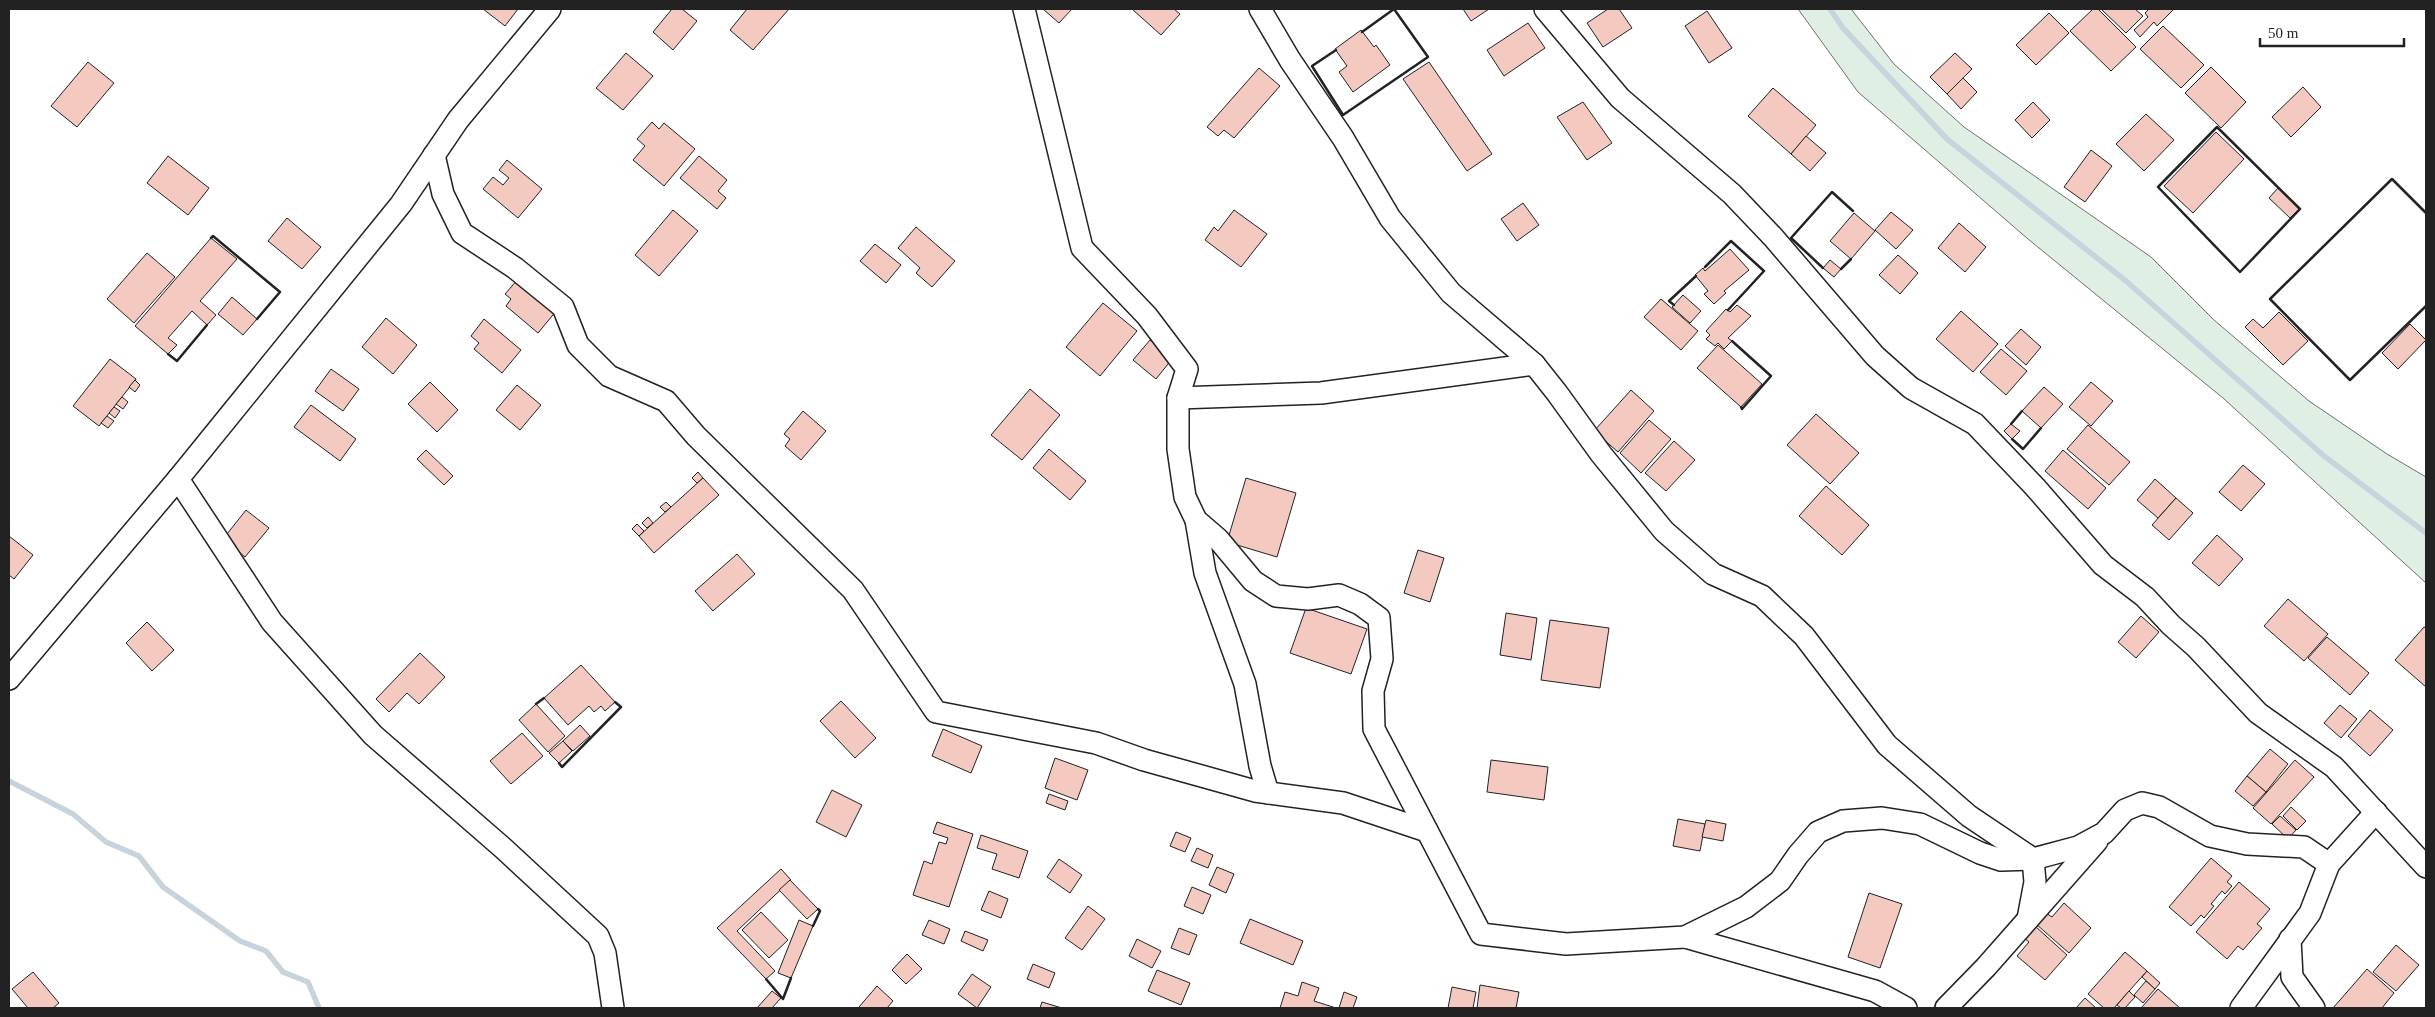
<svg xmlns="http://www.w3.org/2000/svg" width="2435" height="1017" font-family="Georgia,serif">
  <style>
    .green { fill: #e0efe3; stroke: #6f6f6f }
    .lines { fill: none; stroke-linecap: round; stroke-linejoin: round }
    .stream { stroke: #c7d3dd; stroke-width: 5.5 }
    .building { fill: #f3c9c0; stroke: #222 }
    .minor-casing { stroke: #222; stroke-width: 24 }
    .minor { stroke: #fff; stroke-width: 21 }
    .wall { stroke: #222; stroke-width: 2.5 }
  </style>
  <rect width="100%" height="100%" fill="#fff"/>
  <path class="green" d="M1798 9H1851L1894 64 1964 127 2151 257 2214 320 2309 401 2387 454 2426 477V583L2223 398 2028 239 1858 92Z"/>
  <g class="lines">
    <g class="stream">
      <path d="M1830 9 1843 28 1947 139 2126 281 2324 456 2426 533"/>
      <path d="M9 781 73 814 106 842 139 856 163 887 240 941 266 951 283 972 308 982 319 1008"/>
    </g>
  </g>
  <g class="building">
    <path d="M483 9H518L505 26Z"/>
    <path d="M672 9H682L697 21 673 50 653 32Z"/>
    <path d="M747 9H789L753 50 730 30Z"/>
    <path d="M1043 9H1072L1059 23Z"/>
    <path d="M1132 9H1174L1180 14 1161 35Z"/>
    <path d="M1463 9H1489L1471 21Z"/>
    <path d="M1608 9H1619L1632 28 1603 47 1587 23Z"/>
    <path d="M2093 9H2098L2136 47 2111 71 2070 31Z"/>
    <path d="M2101 9H2135L2143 16 2126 33Z"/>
    <path d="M2149 9H2174L2157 26 2154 22 2140 37 2134 30 2148 17 2145 13Z"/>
    <path d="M1707 11 1732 48 1709 63 1685 26Z"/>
    <path d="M2049 13 2069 33 2036 65 2016 45Z"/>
    <path d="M1528 23 1545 48 1504 76 1487 50Z"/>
    <path d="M2163 26 2204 65 2181 88 2140 49Z"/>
    <path d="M1361 30 1374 47 1376 45 1390 65 1353 92 1339 72 1347 66 1335 49Z"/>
    <path d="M626 53 653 76 623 110 596 88Z"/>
    <path d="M1955 53 1972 69 1947 94 1930 77Z"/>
    <path d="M88 62 114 83 77 127 51 106Z"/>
    <path d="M1429 62 1492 154 1467 171 1403 79Z"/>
    <path d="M2211 67 2246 102 2221 128 2185 93Z"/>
    <path d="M1259 68 1280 86 1234 138 1224 130 1218 136 1207 127Z"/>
    <path d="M1963 78 1977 92 1961 109 1947 94Z"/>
    <path d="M2303 87 2321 107 2291 137 2272 117Z"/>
    <path d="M1773 88 1816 125 1791 154 1748 116Z"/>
    <path d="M1583 102 1612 143 1587 160 1557 117Z"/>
    <path d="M2033 102 2050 120 2032 138 2015 120Z"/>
    <path d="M2146 114 2174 140 2144 171 2116 144Z"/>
    <path d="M652 122 659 129 664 123 695 149 664 186 633 160 645 146 637 139Z"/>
    <path d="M2216 132 2244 159 2193 213 2164 186Z"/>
    <path d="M1806 136 1826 153 1810 171 1791 154Z"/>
    <path d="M2091 150 2112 166 2085 202 2064 187Z"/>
    <path d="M168 156 209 188 188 215 147 183Z"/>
    <path d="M699 156 727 180 718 191 726 198 717 209 680 178Z"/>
    <path d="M507 160 542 189 518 218 483 189 493 177 503 185 509 178 499 170Z"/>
    <path d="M2278 188 2300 208 2290 218 2269 198Z"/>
    <path d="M1523 203 1539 225 1517 241 1501 219Z"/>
    <path d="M673 210 698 231 659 276 635 255Z"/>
    <path d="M1234 210 1267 234 1241 267 1205 240 1214 227 1218 231Z"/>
    <path d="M1891 212 1913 230 1896 249 1875 230Z"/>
    <path d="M1854 213 1875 231 1851 259 1830 241Z"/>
    <path d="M287 218 321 247 302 269 268 241Z"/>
    <path d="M1959 223 1986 247 1965 272 1938 248Z"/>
    <path d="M916 227 955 261 932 287 916 273 920 268 898 248Z"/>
    <path d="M211 238 237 259 200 301 216 315 207 325 192 311 168 338 177 345 168 354 135 326Z"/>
    <path d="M875 244 901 265 886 283 860 261Z"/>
    <path d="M1730 249 1749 270 1724 291 1726 293 1714 304 1704 294 1708 291 1695 275 1703 268 1705 271Z"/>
    <path d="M147 253 175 277 134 323 107 299Z"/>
    <path d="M1898 255 1918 273 1900 294 1879 275Z"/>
    <path d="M1830 260 1841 269 1834 277 1823 268Z"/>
    <path d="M519 278 557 310 538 333 506 306 511 299 505 294Z"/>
    <path d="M1683 295 1701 311 1690 323 1672 307Z"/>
    <path d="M232 297 257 319 243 335 218 314Z"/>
    <path d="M1661 299 1698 331 1681 350 1644 317Z"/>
    <path d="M1103 303 1137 331 1100 376 1066 347Z"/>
    <path d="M1737 305 1751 316 1728 338 1732 341 1724 349 1718 343 1715 346 1706 339 1710 335 1706 331 1726 309 1730 312Z"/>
    <path d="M1961 311 1998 344 1973 372 1936 339Z"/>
    <path d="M2279 312 2308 341 2283 365 2245 327 2253 319 2263 328Z"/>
    <path d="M386 318 417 345 393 374 362 347Z"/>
    <path d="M484 319 521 350 502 373 474 349 479 343 471 336Z"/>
    <path d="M2410 324 2426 340 2398 369 2382 353Z"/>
    <path d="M2021 329 2041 347 2026 365 2005 346Z"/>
    <path d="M1150 340 1172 359 1156 379 1133 360Z"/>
    <path d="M1718 345 1762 384 1741 407 1697 368Z"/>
    <path d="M2001 349 2027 371 2006 395 1980 372Z"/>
    <path d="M110 359 136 379 99 426 73 406Z"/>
    <path d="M331 369 359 389 343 411 315 391Z"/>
    <path d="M135 380 140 385 135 392 129 387Z"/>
    <path d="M430 382 458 410 437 432 408 404Z"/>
    <path d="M2091 382 2113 401 2091 426 2069 407Z"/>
    <path d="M517 385 541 405 520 430 496 410Z"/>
    <path d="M2044 387 2063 404 2041 428 2022 411Z"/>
    <path d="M1030 389 1060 415 1022 460 991 435Z"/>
    <path d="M1631 390 1654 411 1618 452 1594 431Z"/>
    <path d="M122 397 128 402 123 409 116 404Z"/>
    <path d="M311 405 356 439 340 461 294 427Z"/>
    <path d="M114 407 120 411 115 418 109 413Z"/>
    <path d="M803 411 826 431 801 460 785 446 790 439 784 434Z"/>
    <path d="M1816 414 1859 453 1830 484 1787 445Z"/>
    <path d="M107 416 114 421 108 428 101 423Z"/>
    <path d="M1649 420 1671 439 1641 473 1620 453Z"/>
    <path d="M2011 424 2020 431 2012 439 2004 431Z"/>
    <path d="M2088 425 2130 462 2109 485 2067 449Z"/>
    <path d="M1674 441 1695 460 1666 491 1645 473Z"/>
    <path d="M1049 449 1086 481 1070 500 1033 468Z"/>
    <path d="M426 450 453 476 444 485 417 459Z"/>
    <path d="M2063 450 2106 488 2088 509 2045 471Z"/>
    <path d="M2243 465 2265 484 2241 511 2219 492Z"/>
    <path d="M698 472 703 478 697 483 692 478Z"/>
    <path d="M703 478 719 495 654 553 639 536Z"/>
    <path d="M1246 478 1296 493 1277 557 1227 542Z"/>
    <path d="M2155 479 2176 498 2158 518 2137 500Z"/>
    <path d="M1826 486 1869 525 1842 555 1799 516Z"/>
    <path d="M2176 498 2193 513 2169 540 2152 525Z"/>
    <path d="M666 502 671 507 665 512 660 507Z"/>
    <path d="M246 510 269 528 245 557 223 539Z"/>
    <path d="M648 517 653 523 647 528 642 523Z"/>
    <path d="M637 524 644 531 639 536 632 529Z"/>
    <path d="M2217 535 2243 559 2219 586 2192 563Z"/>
    <path d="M9 536 33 555 14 579 9 575Z"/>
    <path d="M1418 550 1444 558 1430 602 1404 593Z"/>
    <path d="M737 554 755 574 713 611 695 591Z"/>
    <path d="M2288 599 2328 634 2304 661 2264 626Z"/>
    <path d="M1306 608 1367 629 1351 674 1290 653Z"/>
    <path d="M1506 613 1537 618 1531 660 1500 655Z"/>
    <path d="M2141 616 2159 632 2136 658 2118 642Z"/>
    <path d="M1550 620 1609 628 1600 688 1541 680Z"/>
    <path d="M147 622 174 650 152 671 126 643Z"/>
    <path d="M2424 627 2426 628V687L2395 660Z"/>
    <path d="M2327 637 2369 673 2350 695 2308 658Z"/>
    <path d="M420 653 445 677 419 704 407 693 389 712 376 699Z"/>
    <path d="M581 665 615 702 605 711 601 706 594 712 589 706 568 725 544 698Z"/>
    <path d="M841 701 876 738 855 758 820 721Z"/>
    <path d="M536 704 565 736 548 752 519 720Z"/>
    <path d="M2340 705 2357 719 2341 738 2324 723Z"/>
    <path d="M2370 710 2393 730 2370 756 2348 736Z"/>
    <path d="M580 725 590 736 573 751 563 741Z"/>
    <path d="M943 729 982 746 971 773 932 756Z"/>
    <path d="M522 733 543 756 511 784 490 761Z"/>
    <path d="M563 741 572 751 559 763 549 753Z"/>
    <path d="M2270 749 2288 764 2266 792 2247 776Z"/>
    <path d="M1055 758 1088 770 1077 800 1045 788Z"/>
    <path d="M1491 760 1548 767 1544 800 1487 792Z"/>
    <path d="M2295 760 2314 777 2271 824 2253 808Z"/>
    <path d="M2247 776 2266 792 2253 806 2235 791Z"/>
    <path d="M832 790 862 805 846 837 816 822Z"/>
    <path d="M1049 794 1068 801 1065 810 1046 803Z"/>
    <path d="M2291 807 2306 821 2297 830 2283 816Z"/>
    <path d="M2280 816 2296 830 2288 839 2272 824Z"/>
    <path d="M1678 819 1705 824 1700 851 1673 846Z"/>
    <path d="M1706 820 1726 824 1723 841 1702 837Z"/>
    <path d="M937 822 973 834 949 907 913 895 924 861 932 864 939 842 946 844 948 838 933 833Z"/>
    <path d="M1176 832 1191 838 1185 852 1170 846Z"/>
    <path d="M981 835 1028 851 1019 878 992 869 997 854 977 848Z"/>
    <path d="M1197 848 1213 855 1208 868 1191 861Z"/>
    <path d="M2211 858 2232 876 2227 882 2232 886 2225 894 2222 891 2211 904 2214 906 2204 918 2201 915 2191 926 2169 907Z"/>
    <path d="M1059 859 1082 875 1070 893 1047 877Z"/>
    <path d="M1217 867 1234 874 1226 893 1209 885Z"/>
    <path d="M781 869 791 880 737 931 775 971 766 979 717 928Z"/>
    <path d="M790 880 818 909 807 919 779 890Z"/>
    <path d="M2239 882 2270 909 2257 924 2262 928 2243 950 2238 946 2227 959 2196 932Z"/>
    <path d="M1192 887 1211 895 1203 914 1184 906Z"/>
    <path d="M989 891 1008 899 1001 918 981 910Z"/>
    <path d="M1869 893 1902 904 1880 968 1848 957Z"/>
    <path d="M2064 903 2091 928 2069 953 2036 924 2046 913 2052 917Z"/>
    <path d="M1088 906 1105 919 1082 950 1065 938Z"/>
    <path d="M761 912 788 940 769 958 742 930Z"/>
    <path d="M1250 919 1303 941 1293 965 1240 943Z"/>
    <path d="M799 920 813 926 791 978 778 973Z"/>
    <path d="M929 920 950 929 944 944 922 935Z"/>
    <path d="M2035 926 2067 955 2045 980 2017 956 2029 942 2024 938Z"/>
    <path d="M1179 928 1197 935 1189 955 1171 948Z"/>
    <path d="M965 931 988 940 983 951 961 941Z"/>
    <path d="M1137 939 1161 951 1152 968 1129 956Z"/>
    <path d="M2396 945 2419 965 2396 991 2373 972Z"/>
    <path d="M2125 952 2147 971 2114 1008H2104L2088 994Z"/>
    <path d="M907 954 922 969 906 984 892 970Z"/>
    <path d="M1033 964 1055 973 1049 988 1027 979Z"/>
    <path d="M2367 969 2394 993 2382 1008H2333Z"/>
    <path d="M1157 970 1190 983 1181 1005 1148 991Z"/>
    <path d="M2147 971 2160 983 2155 989 2142 977Z"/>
    <path d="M33 972 59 1003 53 1008H28L12 989Z"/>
    <path d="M972 974 991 987 977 1008 958 994Z"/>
    <path d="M2146 981 2155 989 2143 1003 2134 995Z"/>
    <path d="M1302 982 1319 988 1314 1001 1336 1008H1280L1285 992 1298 996Z"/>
    <path d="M1480 985 1519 992 1516 1008H1477Z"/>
    <path d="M877 986 893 1001 887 1008H860L859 1007Z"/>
    <path d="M1452 987 1476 992 1473 1008H1448Z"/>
    <path d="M2158 989 2180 1008H2141Z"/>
    <path d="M772 991 781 998 772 1008H757Z"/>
    <path d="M2129 991 2135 997 2125 1008H2121L2117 1005Z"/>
    <path d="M1344 992 1357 997 1353 1008H1339Z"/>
    <path d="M2085 998 2096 1008H2076Z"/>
    <path d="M1042 1002 1062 1008H1040Z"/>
  </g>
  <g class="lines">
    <g class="minor-casing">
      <g id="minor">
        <path d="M1024 9 1082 248 1147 316 1187 369 1178 398V449L1185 497 1196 520 1218 539 1253 581 1276 596 1308 599 1339 595 1360 604 1379 618 1382 659 1373 691 1374 729 1481 934 1566 944 1685 937 1746 907 1780 881 1798 855 1818 832 1843 821 1882 818 1920 824 1980 853 2001 860 2033 859 2078 847 2104 833 2125 810 2142 803 2159 807 2210 836 2247 844 2304 847 2329 864"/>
        <path d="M1260 9 1290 60 1343 138 1390 218 1451 293 1534 364 1557 393 1601 454 1664 531 1713 574 1762 596 1804 636 1887 745 1969 816 2033 859 2035 882 2028 919"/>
        <path d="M1545 9 1620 98 1732 194 1773 237 1875 356 1911 388 1975 424 2035 487 2103 565 2145 597 2171 625 2196 647 2258 713 2334 767 2426 867"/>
        <path d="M434 155 443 194 462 233 515 268 563 307 578 345 609 376 666 401 696 436 853 590 936 712 1096 743 1144 760 1255 791 1343 803 1427 831"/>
        <path d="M1178 398 1321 393 1534 364"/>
        <path d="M178 479 272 622 373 735 503 848 598 936 605 953 613 1008"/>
        <path d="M1196 520 1205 573 1245 684 1260 766 1268 793"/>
        <path d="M9 679 178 479 401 204 458 120 550 9"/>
        <path d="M1685 937 1875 991 1906 1008"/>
        <path d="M2290 939 2292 977 2314 1008"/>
        <path d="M1946 1008 1986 967 2097 841"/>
        <path d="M2241 1008 2310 913 2329 864 2376 812"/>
      </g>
    </g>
    <use href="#minor" class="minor"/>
    <g class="wall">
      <path d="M1336 50 1312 66 1343 115 1428 57 1394 9 1362 32"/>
      <path d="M2217 127 2300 209 2240 272 2158 187Z"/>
      <path d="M2426 213 2392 179 2270 299 2350 380 2426 306"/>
      <path d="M211 238 213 236 280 292 257 319"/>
      <path d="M1705 267 1731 241 1764 271 1728 310"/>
      <path d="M1823 268 1791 238 1832 192 1853 211"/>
      <path d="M1841 269 1851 259"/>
      <path d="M1674 305 1669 301 1696 276"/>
      <path d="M1732 341 1771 376 1742 409 1741 407"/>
      <path d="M168 354 177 361 207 325"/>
      <path d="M2011 424 2022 411"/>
      <path d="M2012 439 2023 449 2041 428"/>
      <path d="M536 704 544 698"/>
      <path d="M559 763 562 767 621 707 615 702"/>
      <path d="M813 926 820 911 818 909"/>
      <path d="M766 979 783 999 791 978"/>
    </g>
  </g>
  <rect width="2435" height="1017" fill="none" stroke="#222222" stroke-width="20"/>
  <path d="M2260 38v8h144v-8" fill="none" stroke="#222222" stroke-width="2.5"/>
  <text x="2268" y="38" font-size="15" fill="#222222" stroke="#ffffff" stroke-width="4" paint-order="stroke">50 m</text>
</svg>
